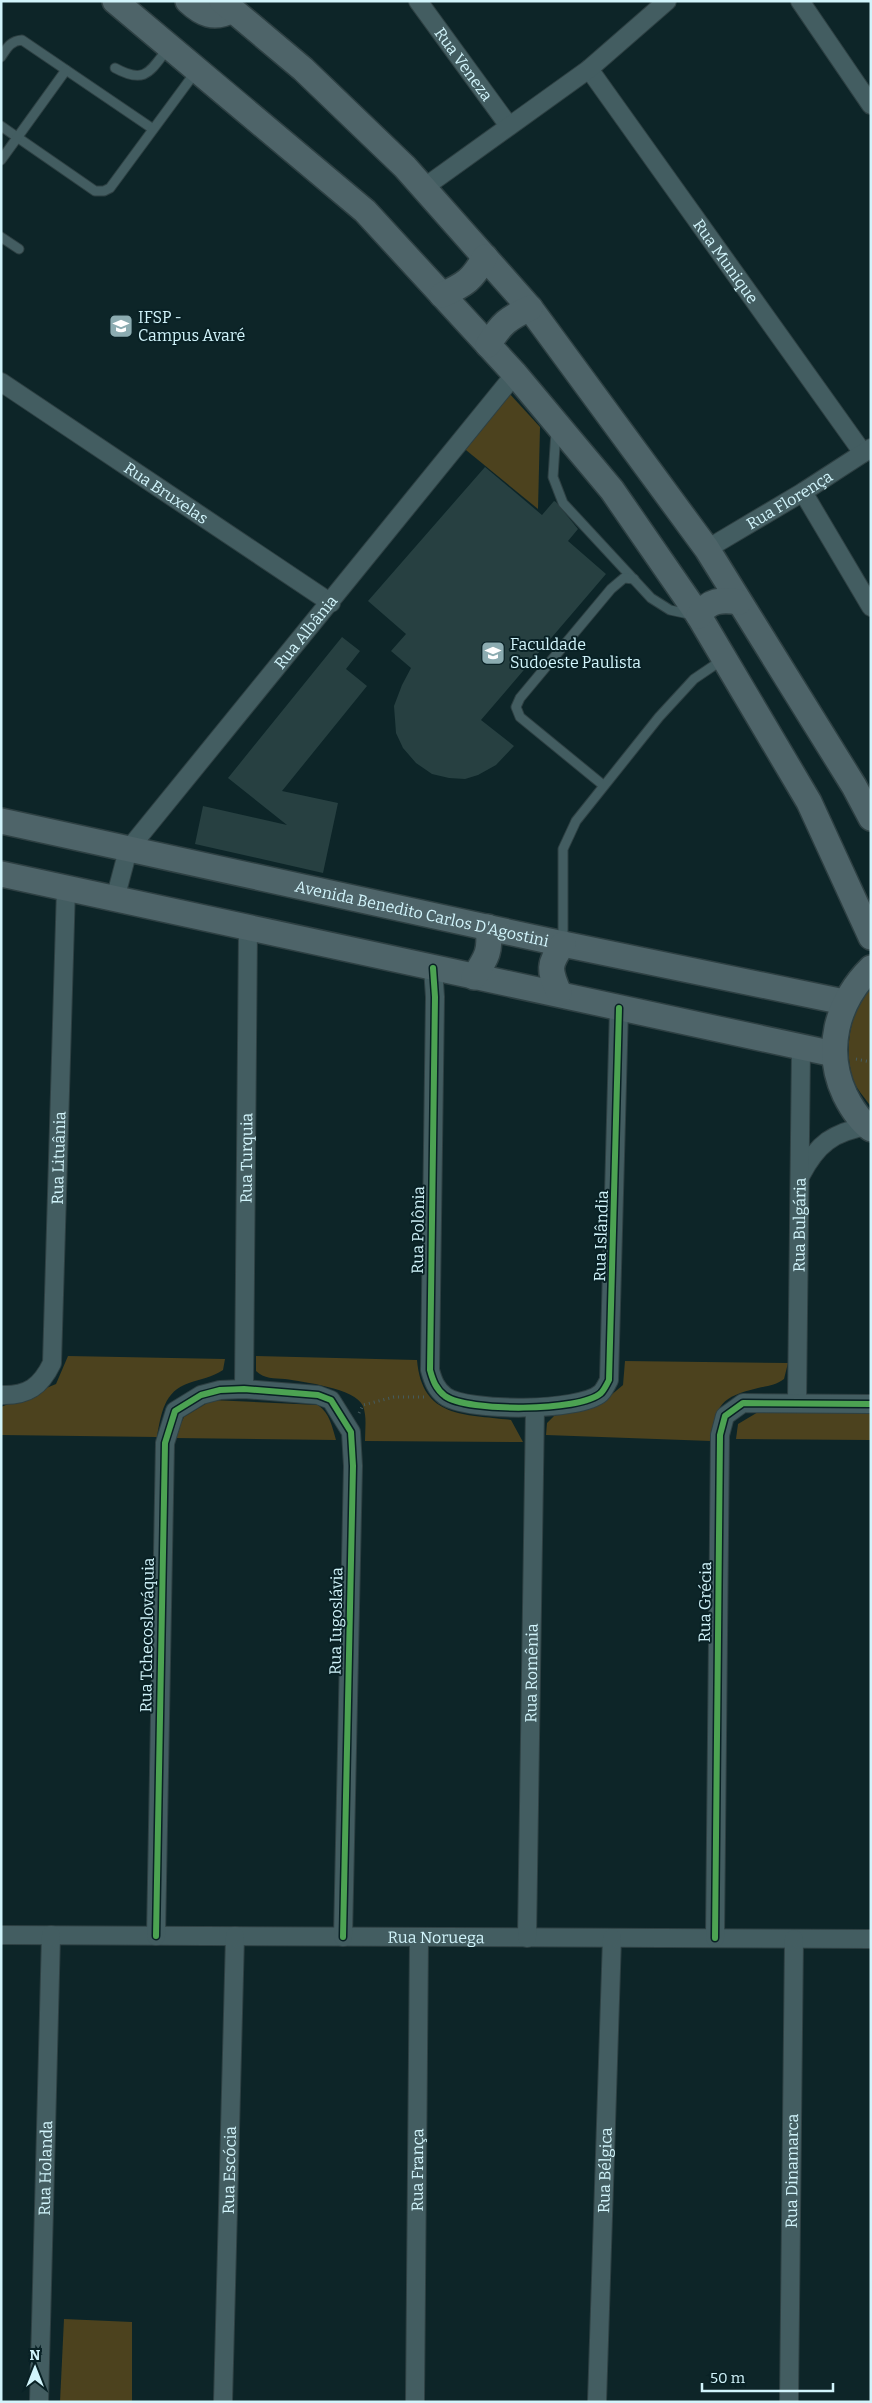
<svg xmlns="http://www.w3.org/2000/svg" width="872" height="2403" font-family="Bitter,serif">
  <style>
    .green { fill: #4c421e }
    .building { fill: #274041 }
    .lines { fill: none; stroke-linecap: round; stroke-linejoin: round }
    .lane-casing { stroke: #2e4043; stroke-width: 11 }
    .street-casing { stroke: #2e4043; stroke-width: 20 }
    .secondary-casing { stroke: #2e4043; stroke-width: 28 }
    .path { stroke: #465c5f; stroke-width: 3; stroke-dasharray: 1 4; stroke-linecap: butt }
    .lane { stroke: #435d61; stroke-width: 9 }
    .street { stroke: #435d61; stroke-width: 18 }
    .secondary { stroke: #4e6469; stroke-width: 25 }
    .cycleway-casing { stroke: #092125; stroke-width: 9 }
    .cycleway { stroke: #4ca352; stroke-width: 6 }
    .labels { text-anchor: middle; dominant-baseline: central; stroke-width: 4; stroke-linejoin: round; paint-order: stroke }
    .street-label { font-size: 16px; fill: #d1f4fb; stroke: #092125 }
    .poi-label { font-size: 16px; fill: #d1f4fb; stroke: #092125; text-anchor: start }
  </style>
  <rect width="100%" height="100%" fill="#0d2528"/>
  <g class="green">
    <path d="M507 391 540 427 538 509 461 446Z"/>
    <path d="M871 989V1107C866 1099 859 1092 855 1084 843 1056 848 1010 871 989Z"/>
    <path d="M68 1356 225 1359 223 1370C212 1377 201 1379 189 1383 164 1391 161 1414 157 1437L1 1435V1407L56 1384Z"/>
    <path d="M256 1356 417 1360C422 1419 465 1414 511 1420L523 1442 365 1441C365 1429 367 1417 363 1406 355 1388 303 1382 285 1379 274 1378 264 1379 256 1371Z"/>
    <path d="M625 1361 788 1363 784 1379C776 1385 768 1386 758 1388 721 1397 716 1404 711 1441L546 1435 547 1423 554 1416 610 1396 623 1385Z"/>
    <path d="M212 1400 318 1405C330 1414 332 1426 336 1440L174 1438 184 1417Z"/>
    <path d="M765 1408 871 1411V1440L736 1439 738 1424Z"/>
    <path d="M64 2319 132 2322V2402H60Z"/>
  </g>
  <g class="building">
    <path d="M485 467 542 515 554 501 556 502 578 529 568 541 606 574 481 720 514 746 496 765 478 775 465 779 449 778 432 774 416 763 403 748 396 733 394 706 402 685 411 668 391 651 406 634 368 601Z"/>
    <path d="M342 637 360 651 346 669 367 686 282 791 338 803 323 873 195 844 203 806 287 825 228 778Z"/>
  </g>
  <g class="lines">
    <g class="lane-casing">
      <g id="lane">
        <path d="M1 57C7 48 10 41 22 40L153 129"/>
        <path d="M115 68C146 85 150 71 169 47"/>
        <path d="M1 126 95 191H104L110 188 197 70"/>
        <path d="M1 160 66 70"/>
        <path d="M1 237 19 249"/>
        <path d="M556 431 553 477 563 503 651 598 670 610 693 615"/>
        <path d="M603 785 520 717 516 707 520 698 611 589 624 578 634 579"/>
        <path d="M563 942V849L576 821 659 717 694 679 722 660"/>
      </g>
    </g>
    <g class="street-casing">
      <g id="street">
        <path id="s1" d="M418 1 509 126"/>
        <path d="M800 1 871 105"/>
        <path id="s2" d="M589 69 863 453"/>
        <path d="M422 189 589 69 667 1"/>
        <path id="s3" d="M1 382 331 603"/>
        <path d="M803 492 871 607"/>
        <path id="s4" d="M707 549 803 492 871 448"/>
        <path id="s5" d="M115 899 128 850 515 374"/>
        <path d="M433 968 435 997 430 1370C433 1381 436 1389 445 1396 467 1412 580 1412 601 1393 604 1390 607 1384 609 1380L619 1008"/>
        <path d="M801 1175C817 1144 833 1132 868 1126"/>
        <path id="s6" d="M244 1389 248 928"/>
        <path id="s7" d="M1 1395C28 1396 41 1386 52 1363L66 888"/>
        <path id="s8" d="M797 1403 801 1048"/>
        <path id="s9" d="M1 1935 871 1939"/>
        <path d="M156 1936 165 1443 175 1411 201 1395 220 1390 244 1389 318 1395 331 1400 351 1432 353 1466 343 1937"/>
        <path id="s10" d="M527 1938 535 1408"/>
        <path d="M715 1938 720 1435 725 1416 743 1403 871 1404"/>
        <path id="s11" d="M39 2402 51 1935"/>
        <path id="s12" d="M223 2402 235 1936"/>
        <path id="s13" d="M415 2402 419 1938"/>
        <path id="s14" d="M597 2402 612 1938"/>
        <path id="s15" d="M789 2402 794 1939"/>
      </g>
    </g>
    <g class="secondary-casing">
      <g id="secondary">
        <path d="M115 1 365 211 515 374 612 490 699 616 809 802 871 937"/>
        <path d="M188 1C202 14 214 20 232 10"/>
        <path d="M222 1 303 69 405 167 530 308 707 549 854 786 871 818"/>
        <path d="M442 295C466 284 472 280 485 257"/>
        <path d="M488 345C501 324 508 318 530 308"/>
        <path d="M699 616C708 600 722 599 739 602"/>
        <path id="s16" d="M1 821 563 944 844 1002"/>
        <path d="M1 874 834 1054"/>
        <path d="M871 968C836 1003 824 1050 845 1095 851 1107 860 1121 871 1129"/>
        <path d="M474 977C487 957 491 951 488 927"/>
        <path d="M559 993C549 970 548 965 563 944"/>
      </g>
    </g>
    <g class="path">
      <path d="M856 1059 871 1062"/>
      <path d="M359 1413 363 1405 394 1397H424"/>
    </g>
    <use href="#lane" class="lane"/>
    <use href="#street" class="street"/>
    <use href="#secondary" class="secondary"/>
    <g class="cycleway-casing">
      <g id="cycleway">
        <path d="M433 968 435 997 430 1370C433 1381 436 1389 445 1396 467 1412 580 1412 601 1393 604 1390 607 1384 609 1380L619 1008"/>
        <path d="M156 1936 165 1443 175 1411 201 1395 220 1390 244 1389 318 1395 331 1400 351 1432 353 1466 343 1937"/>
        <path d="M715 1938 720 1435 725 1416 743 1403 871 1404"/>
      </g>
    </g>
    <use href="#cycleway" class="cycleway"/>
  </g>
  <defs>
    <g id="university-square" transform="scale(1.25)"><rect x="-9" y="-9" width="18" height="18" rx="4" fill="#8cacb1" stroke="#092125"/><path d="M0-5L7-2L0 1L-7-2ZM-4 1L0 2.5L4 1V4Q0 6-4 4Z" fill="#fff"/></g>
  </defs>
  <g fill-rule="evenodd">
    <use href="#university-square" x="121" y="326"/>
    <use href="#university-square" x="493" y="653"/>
  </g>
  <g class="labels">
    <g class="street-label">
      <text stroke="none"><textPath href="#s1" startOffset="78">Rua Veneza</textPath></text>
      <text stroke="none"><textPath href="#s2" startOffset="236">Rua Munique</textPath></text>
      <text stroke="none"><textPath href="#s3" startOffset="199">Rua Bruxelas</textPath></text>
      <text stroke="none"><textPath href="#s4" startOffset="96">Rua Florença</textPath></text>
      <text stroke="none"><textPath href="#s5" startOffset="332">Rua Albânia</textPath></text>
      <text stroke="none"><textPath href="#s16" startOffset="431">Avenida Benedito Carlos D'Agostini</textPath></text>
      <text stroke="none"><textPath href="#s7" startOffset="270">Rua Lituânia</textPath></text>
      <text stroke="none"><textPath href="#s6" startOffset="231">Rua Turquia</textPath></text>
      <text stroke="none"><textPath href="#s8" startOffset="178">Rua Bulgária</textPath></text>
      <text transform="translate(418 1230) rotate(-89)">Rua Polônia</text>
      <text transform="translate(601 1236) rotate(-88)">Rua Islândia</text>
      <text transform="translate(705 1602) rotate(-89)">Rua Grécia</text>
      <text transform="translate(336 1621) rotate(-89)">Rua Iugoslávia</text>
      <text transform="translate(147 1635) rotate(-89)">Rua Tchecoslováquia</text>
      <text stroke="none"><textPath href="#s10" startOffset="265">Rua Romênia</textPath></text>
      <text stroke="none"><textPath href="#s9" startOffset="435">Rua Noruega</textPath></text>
      <text stroke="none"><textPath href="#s11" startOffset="234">Rua Holanda</textPath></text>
      <text stroke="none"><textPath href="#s12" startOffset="232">Rua Escócia</textPath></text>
      <text stroke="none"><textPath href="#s13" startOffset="232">Rua França</textPath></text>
      <text stroke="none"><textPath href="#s14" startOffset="232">Rua Bélgica</textPath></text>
      <text stroke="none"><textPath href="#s15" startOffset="231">Rua Dinamarca</textPath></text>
    </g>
    <g class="poi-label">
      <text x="138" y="317">IFSP -<tspan x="138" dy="18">Campus Avaré</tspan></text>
      <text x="510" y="644">Faculdade<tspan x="510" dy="18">Sudoeste Paulista</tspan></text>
    </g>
  </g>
  <rect width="872" height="2403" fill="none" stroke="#d1f4fb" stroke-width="5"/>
  <g transform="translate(35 2368)" stroke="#092125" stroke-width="4" paint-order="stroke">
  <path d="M0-4L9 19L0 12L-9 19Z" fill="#d1f4fb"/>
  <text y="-8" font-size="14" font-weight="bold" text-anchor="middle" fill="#d1f4fb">N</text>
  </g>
  <path d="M702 2383v8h131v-8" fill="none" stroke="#d1f4fb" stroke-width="2.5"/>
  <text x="710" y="2383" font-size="15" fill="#d1f4fb" stroke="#092125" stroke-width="4" paint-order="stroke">50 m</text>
</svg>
